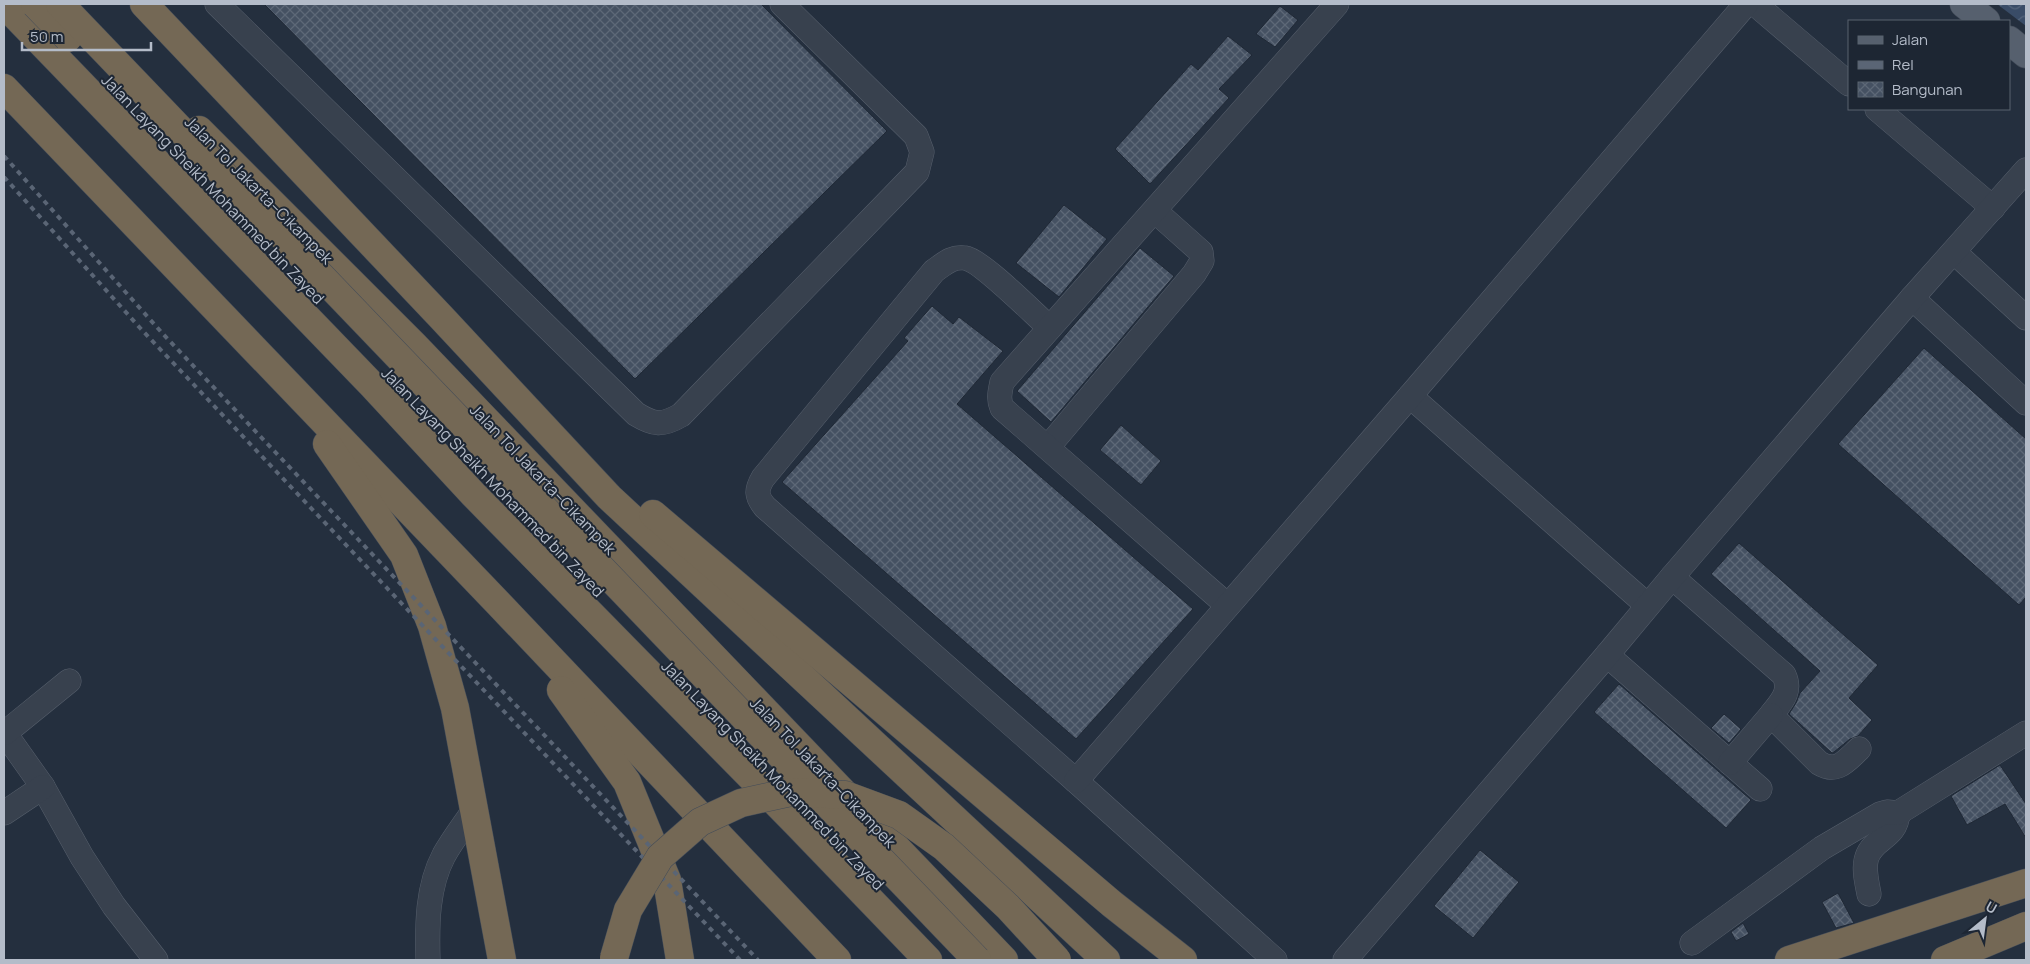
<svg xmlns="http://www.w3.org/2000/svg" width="2030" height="964" font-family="Manrope,sans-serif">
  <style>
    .water { fill: url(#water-waves) }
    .building { fill: url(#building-cross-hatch); stroke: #1f2835 }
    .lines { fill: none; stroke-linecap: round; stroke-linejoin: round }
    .minor-casing { stroke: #565f6c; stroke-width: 25 }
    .major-casing { stroke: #414a57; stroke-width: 29 }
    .highway-casing { stroke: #434c59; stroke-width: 29 }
    .minor { stroke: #38414e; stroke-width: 24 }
    .major { stroke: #56606e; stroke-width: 28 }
    .highway { stroke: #746855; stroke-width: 28 }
    .rail { stroke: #5a6575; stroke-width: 4; stroke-dasharray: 5 5; stroke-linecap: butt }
    .highway-bridge-casing { stroke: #434c59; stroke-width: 29; stroke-linecap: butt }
    .highway-bridge { stroke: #746855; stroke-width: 28 }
    .labels { text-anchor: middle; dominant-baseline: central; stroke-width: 4; stroke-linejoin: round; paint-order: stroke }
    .street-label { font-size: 16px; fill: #b4bcc9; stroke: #1d2633 }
  </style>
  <defs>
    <pattern id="water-waves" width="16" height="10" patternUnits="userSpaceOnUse" patternTransform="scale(1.25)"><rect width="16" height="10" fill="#394c67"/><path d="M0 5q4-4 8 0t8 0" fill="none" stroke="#53647b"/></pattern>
    <pattern id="building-cross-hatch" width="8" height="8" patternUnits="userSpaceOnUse" patternTransform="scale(1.25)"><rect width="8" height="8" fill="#455162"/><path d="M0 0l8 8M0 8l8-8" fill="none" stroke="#5d6877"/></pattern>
  </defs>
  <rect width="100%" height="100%" fill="#242f3e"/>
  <path class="water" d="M1997 4H2026V26Z"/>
  <g class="building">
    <path d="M264 4H761L887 131 635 379Z"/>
    <path d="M1280 6 1298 20 1275 47 1256 34Z"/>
    <path d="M1228 36 1252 55 1219 89 1229 98 1150 184 1115 149 1191 64 1198 70Z"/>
    <path d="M1064 205 1107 239 1059 297 1016 263Z"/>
    <path d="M1140 248 1174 276 1051 422 1017 391Z"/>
    <path d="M932 306 953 324 959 317 1003 351 957 404 1193 609 1076 739 782 482 908 341 904 338Z"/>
    <path d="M1924 348 2026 439V597L2019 605 1838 444Z"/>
    <path d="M1121 425 1161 461 1141 485 1100 450Z"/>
    <path d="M1739 543 1878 665 1849 698 1872 720 1858 736 1850 739 1834 752 1832 753 1789 714 1796 703 1800 693 1820 671 1711 574Z"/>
    <path d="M1619 684 1751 800 1726 828 1594 712Z"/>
    <path d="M1724 714 1741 729 1729 743 1711 728Z"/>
    <path d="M2000 765 2026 804V838L2005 804 1967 825 1951 796Z"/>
    <path d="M1480 850 1519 882 1473 938 1434 906Z"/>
    <path d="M1838 893 1854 923 1836 928 1822 902Z"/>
    <path d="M1743 923 1749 934 1736 941 1731 932Z"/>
  </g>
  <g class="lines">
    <g class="minor-casing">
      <g id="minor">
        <path d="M217 4 636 414C654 425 662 426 681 415L917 172 922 152 916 136 782 4"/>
        <path d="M1755 4 1849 84"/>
        <path d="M1877 109 1993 208"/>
        <path d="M1954 252 2026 318"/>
        <path d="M1912 298 2026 403"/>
        <path d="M1049 327C1034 314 981 260 965 258 952 256 944 264 934 271L763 478C756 490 756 496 765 507L1076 781 1275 960"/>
        <path d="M1410 396 1647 605"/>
        <path d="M1048 447 1194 274 1202 261 1201 252 1155 211"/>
        <path d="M1672 577 1784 675C1792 692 1781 702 1771 715L1819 763C1837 774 1846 761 1859 749"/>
        <path d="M1227 605 1002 408C998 399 1000 392 1002 382L1337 4"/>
        <path d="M1607 655 1760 789"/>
        <path d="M4 732 43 787 82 857 114 906 156 960"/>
        <path d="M5 733 69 681"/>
        <path d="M1730 763 1771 715"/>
        <path d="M1076 781 1410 396 1746 4"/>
        <path d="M4 813 43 787"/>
        <path d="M1869 894C1867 883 1863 868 1867 857 1874 837 1896 839 1898 813"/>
        <path d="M1692 943 1822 848 1880 814 1887 812 1898 813 2026 733"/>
        <path d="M428 960C427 925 427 887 444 855 453 839 464 825 474 810"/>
        <path d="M1345 960 1607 655 1672 577 1912 298 2026 170"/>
      </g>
    </g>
    <g class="major-casing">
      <g id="major">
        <path d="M1964 4 1986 21"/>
        <path d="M2009 40 2026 54"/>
      </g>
    </g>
    <g class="highway-casing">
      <g id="highway">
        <path d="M4 4 372 385 473 494 798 825 928 960"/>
        <path d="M144 4 441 317 609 497 1106 960"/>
        <path d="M4 88 498 603 837 960"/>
        <path d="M199 130 414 345 1004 960"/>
        <path d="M327 444 404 555 432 626 455 708 502 960"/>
        <path d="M653 514 1112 904 1183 960"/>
        <path d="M561 690 627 782 667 880 680 960"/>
        <path d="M1789 960 2026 883"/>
        <path d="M1945 960 2026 926"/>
      </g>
    </g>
    <use href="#minor" class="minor"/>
    <use href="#major" class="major"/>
    <use href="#highway" class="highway"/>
    <g class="rail">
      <path d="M4 156 163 334 758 960"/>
      <path d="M4 177 141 329 740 960"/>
    </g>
    <g class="highway-bridge-casing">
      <g id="highway-bridge">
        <path d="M35 4 68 38"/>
        <path d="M60 4 977 960"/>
        <path d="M614 958 628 910 660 857 700 822 741 803 791 792 845 795 899 815 944 847 1008 907 1057 960"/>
      </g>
    </g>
    <use href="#highway-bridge" class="highway-bridge"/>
  </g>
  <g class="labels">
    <g class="street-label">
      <text transform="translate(213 189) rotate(46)">Jalan Layang Sheikh Mohammed bin Zayed</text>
      <text transform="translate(259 190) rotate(45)">Jalan Tol Jakarta–Cikampek</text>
      <text transform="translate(543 479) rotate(46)">Jalan Tol Jakarta–Cikampek</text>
      <text transform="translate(493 482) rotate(46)">Jalan Layang Sheikh Mohammed bin Zayed</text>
      <text transform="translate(823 772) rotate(46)">Jalan Tol Jakarta–Cikampek</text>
      <text transform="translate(773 775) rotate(46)">Jalan Layang Sheikh Mohammed bin Zayed</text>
    </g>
  </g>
  <rect width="2030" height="964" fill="none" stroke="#b4bcc9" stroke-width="10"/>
  <rect x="1848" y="20" width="162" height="90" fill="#1d2633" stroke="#59626f"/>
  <rect x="1858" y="36" width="25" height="8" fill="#56606e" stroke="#59626f"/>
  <text x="1892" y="45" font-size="15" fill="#b4bcc9">Jalan</text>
  <rect x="1858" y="61" width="25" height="8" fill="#5a6575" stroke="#59626f"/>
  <text x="1892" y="70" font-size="15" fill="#b4bcc9">Rel</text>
  <rect x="1858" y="82" width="25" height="15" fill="url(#building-cross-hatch)" stroke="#59626f"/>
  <text x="1892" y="95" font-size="15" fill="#b4bcc9">Bangunan</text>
  <g transform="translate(1985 919) rotate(29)" stroke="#1d2633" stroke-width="4" paint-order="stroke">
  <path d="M0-4L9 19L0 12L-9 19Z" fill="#b4bcc9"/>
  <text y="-8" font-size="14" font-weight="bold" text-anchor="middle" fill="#b4bcc9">U</text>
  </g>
  <path d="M22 42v8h129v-8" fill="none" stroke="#b4bcc9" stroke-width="2.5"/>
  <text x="30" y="42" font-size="15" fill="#b4bcc9" stroke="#1d2633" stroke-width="4" paint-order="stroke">50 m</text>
</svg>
